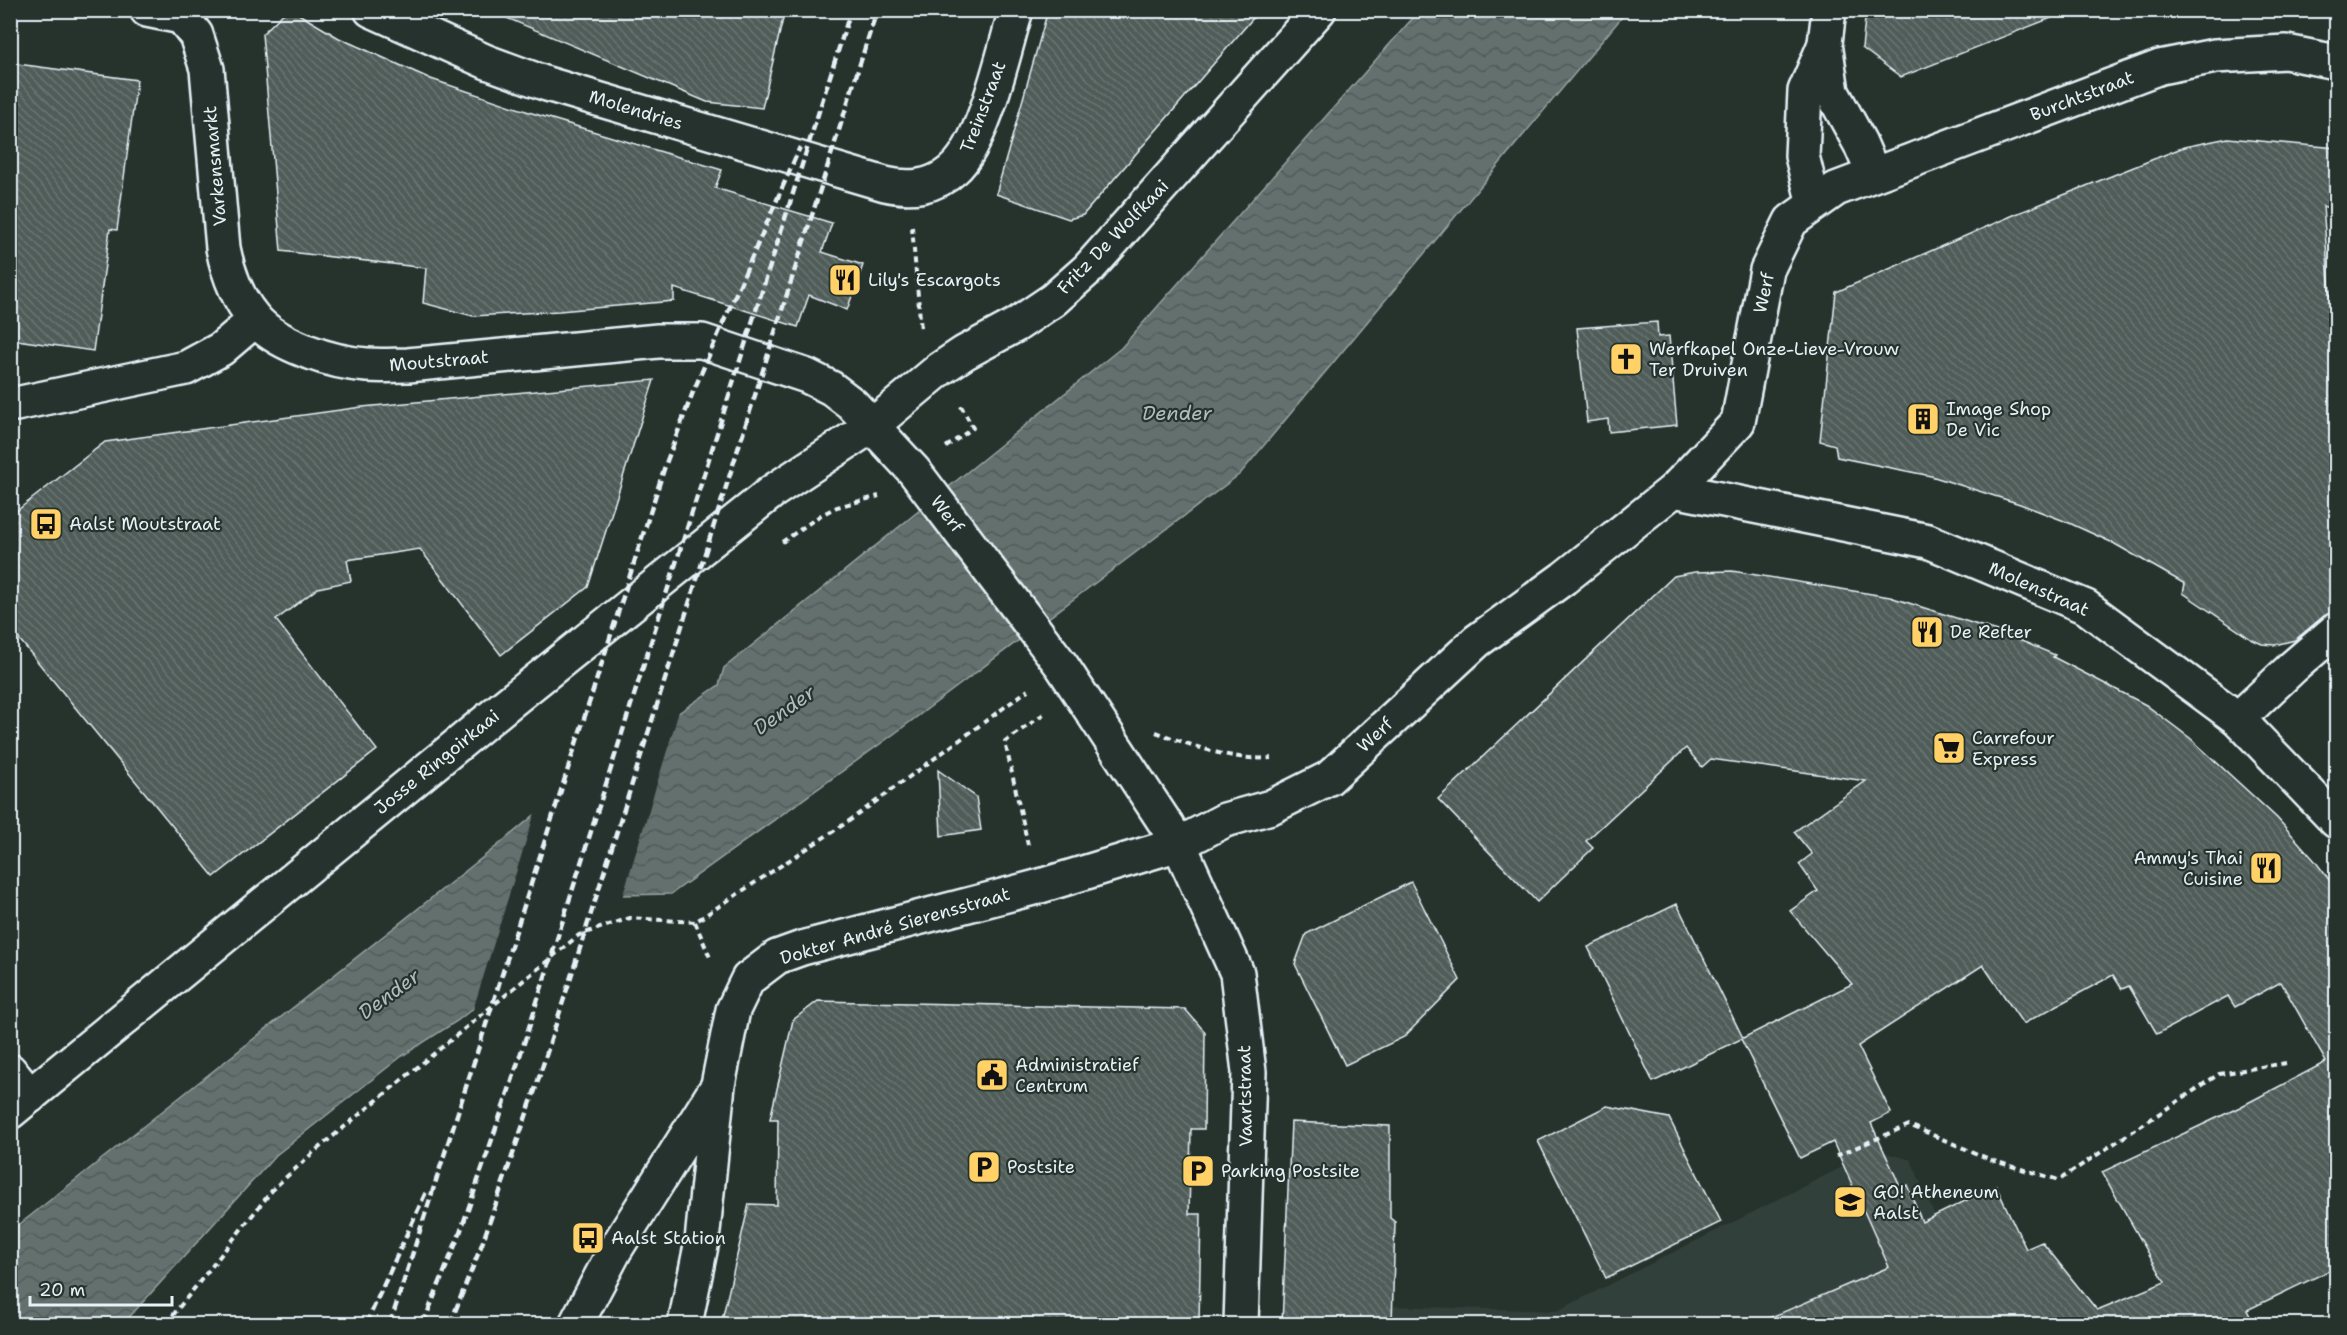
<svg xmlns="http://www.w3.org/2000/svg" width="2347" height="1335" font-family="'Shantell Sans',sans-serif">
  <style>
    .built { fill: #333f3a }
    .water { fill: url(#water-waves); stroke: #98a3a5; stroke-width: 1.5 }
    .pier { fill: #26332d }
    .building { fill: url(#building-back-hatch); stroke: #e8f1f8; stroke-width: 1.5; fill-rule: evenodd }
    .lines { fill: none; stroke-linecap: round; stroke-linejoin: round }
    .minor-casing { stroke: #e8f1f8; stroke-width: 38 }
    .path { stroke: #e8f1f8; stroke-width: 4; stroke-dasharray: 6 4.5; stroke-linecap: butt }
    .minor { stroke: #26332d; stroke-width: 33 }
    .rail { stroke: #e8f1f8; stroke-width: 4.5; stroke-dasharray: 9 4.5; stroke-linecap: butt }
    .labels { text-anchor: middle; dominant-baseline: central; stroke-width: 4.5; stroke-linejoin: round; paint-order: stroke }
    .street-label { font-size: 18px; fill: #e8f1f8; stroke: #26332d }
    .poi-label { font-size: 18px; fill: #e8f1f8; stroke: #26332d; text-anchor: start }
    .water-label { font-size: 20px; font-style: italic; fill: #b3bdc0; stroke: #26332d }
  </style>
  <defs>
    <pattern id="water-waves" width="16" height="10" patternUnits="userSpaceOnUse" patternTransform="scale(1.5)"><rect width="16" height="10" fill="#636f6d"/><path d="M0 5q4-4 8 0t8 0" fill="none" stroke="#535a5a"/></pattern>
    <pattern id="building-back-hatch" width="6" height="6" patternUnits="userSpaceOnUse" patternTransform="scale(1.5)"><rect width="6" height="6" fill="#505c59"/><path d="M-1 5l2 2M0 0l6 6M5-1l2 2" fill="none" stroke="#697472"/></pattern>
  </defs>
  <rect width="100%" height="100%" fill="#26332d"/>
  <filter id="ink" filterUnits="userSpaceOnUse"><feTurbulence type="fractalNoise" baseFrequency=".0167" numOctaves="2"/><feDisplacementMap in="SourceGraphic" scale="12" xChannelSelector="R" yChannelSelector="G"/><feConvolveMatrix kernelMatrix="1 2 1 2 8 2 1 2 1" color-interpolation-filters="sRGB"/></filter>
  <g filter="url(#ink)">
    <path class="built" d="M1876 1150 1911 1160 1982 1324H1283L1284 1303 1557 1311Z"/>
    <path class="water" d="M1419 11H1627L1240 474 894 734 671 894 620 895 457 1021 402 1056 276 1155 123 1324H11V1231L497 846 551 801 719 685 724 668 1121 348Z"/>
    <path class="pier" d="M680 708 622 898 472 1013 536 809Z"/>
    <g class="building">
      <path d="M287 10H292L339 38 431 79 532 113 722 170 715 188 832 223 822 252 863 265 847 310 809 295 798 327 674 288V301L559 311 473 316 423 303 426 268 281 251 262 34Z"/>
      <path d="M488 10H785L762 108 707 102Z"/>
      <path d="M1048 10H1260L1083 215 1069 219 996 194Z"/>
      <path d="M1866 10H2063L2064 13 1901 77 1862 48Z"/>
      <path d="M10 63 137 80 117 230 110 229 93 351 10 339Z"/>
      <path d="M2228 138 2337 148V211L2323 206 2332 319 2337 318V612L2324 616 2295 640 2275 645 2262 644 2251 639 2183 593 2185 584 2113 543 2067 522 2020 504 1931 476 1837 457 1835 445 1820 441 1836 292 2016 214 2184 147Z"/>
      <path d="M1657 322 1658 337 1669 336 1677 425 1609 432 1608 419 1587 422 1577 328Z"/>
      <path d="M654 380 588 587 501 655 420 549 347 560 351 581 318 588 276 620 377 750 214 877 10 628V516L105 442 362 407Z"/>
      <path d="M1732 571 1890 597 2000 632 2055 655 2053 657 2146 705 2190 738 2277 818 2315 861 2337 890V1267L2247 1310 2254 1324H1755L1889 1267 1833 1142 1800 1158 1741 1039 1653 1082 1588 947 1677 904 1743 1038 1852 984 1790 911 1818 891 1799 864 1812 854 1794 832 1866 781 1711 759 1702 767 1686 748 1586 841 1593 848 1537 902 1438 799 1674 576 1695 572ZM1983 965 2023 1024 2113 975 2122 989 2129 986 2157 1034 2228 996 2235 1007 2281 982 2326 1062 2240 1107 2102 1172 2165 1282 2097 1310 2042 1242 2026 1249 1996 1186 1922 1222 1907 1185 1901 1188 1871 1123 1891 1113 1858 1046Z"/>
      <path d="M938 770 976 797 981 830 941 836Z"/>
      <path d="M1411 882 1460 980 1404 1037 1345 1065 1295 964 1306 934Z"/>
      <path d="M818 1001 1185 1009 1205 1032 1204 1129H1191L1189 1214H1201L1199 1324H721L749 1204 777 1205 778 1119H770L793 1020Z"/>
      <path d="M1607 1106 1669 1118 1721 1222 1606 1278 1538 1141Z"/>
      <path d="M1291 1122 1390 1126V1218L1395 1222 1392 1324H1282Z"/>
    </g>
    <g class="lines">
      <g class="minor-casing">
        <g id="minor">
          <path d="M147 10 182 17"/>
          <path d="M371 10 487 62 547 84 885 184C910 190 935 187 954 169 984 143 1004 51 1016 10"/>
          <path d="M1829 10 1825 43 1832 92 1860 143 1873 173"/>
          <path d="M182 17 196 35 207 69 223 248C228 273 237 298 254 318 276 345 333 363 367 365 381 366 395 365 408 365L658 341H702L807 376 831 388 852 404 914 471 1062 666 1179 844 1237 973 1249 1072 1241 1324"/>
          <path d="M1814 204 1802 156 1805 91 1825 44"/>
          <path d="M10 402 16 404 186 368 221 349 255 320"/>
          <path d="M1674 490 1928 541 2086 607 2238 719 2336 821"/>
          <path d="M2238 719 2293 667 2336 630"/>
          <path d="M10 1071 30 1096"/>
          <path d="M10 1112 506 705 773 491 873 425 940 369 964 353 1016 325 1053 300 1088 269 1319 10"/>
          <path d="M576 1324 615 1250 714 1092"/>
          <path d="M685 1324 702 1241 718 1085 733 1010 748 979 777 957 802 948 1037 887 1179 844 1225 820 1271 807 1329 778 1477 641 1564 578 1674 490 1738 422 1767 270 1791 221 1836 189 2160 67 2215 56 2286 52 2336 62"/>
        </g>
      </g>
      <g class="path">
        <path d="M912 227 921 330"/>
        <path d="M946 447 973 428 961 406"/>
        <path d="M782 542 821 515 837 507 879 496"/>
        <path d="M1156 732C1194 746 1230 761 1271 758"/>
        <path d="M1028 845 1005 742 1045 713"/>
        <path d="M695 922 711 960"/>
        <path d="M1836 1156 1909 1125 1994 1161 2059 1180 2219 1074 2286 1063"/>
        <path d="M166 1324 274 1188 315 1151 579 935 630 918 695 922 849 821 1028 690"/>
      </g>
      <use href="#minor" class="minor"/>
      <g class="rail">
        <path d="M366 1324 426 1192"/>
        <path d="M390 1324 665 466 693 392 800 147"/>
        <path d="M423 1324 460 1233 512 1081 851 10"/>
        <path d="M450 1324 482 1244 536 1087 877 10"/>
      </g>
    </g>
  </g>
  <defs>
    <g id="restaurant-square" transform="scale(1.725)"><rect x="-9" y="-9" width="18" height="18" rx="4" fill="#ffd166" stroke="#26332d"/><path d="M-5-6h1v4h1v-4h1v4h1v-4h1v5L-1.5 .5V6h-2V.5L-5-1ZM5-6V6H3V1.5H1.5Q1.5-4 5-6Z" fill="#111"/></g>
    <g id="church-square" transform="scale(1.725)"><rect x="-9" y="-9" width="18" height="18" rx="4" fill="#ffd166" stroke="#26332d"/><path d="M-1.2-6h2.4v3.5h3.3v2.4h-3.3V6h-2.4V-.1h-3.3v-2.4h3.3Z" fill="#111"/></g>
    <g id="building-square" transform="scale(1.725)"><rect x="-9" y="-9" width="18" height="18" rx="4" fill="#ffd166" stroke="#26332d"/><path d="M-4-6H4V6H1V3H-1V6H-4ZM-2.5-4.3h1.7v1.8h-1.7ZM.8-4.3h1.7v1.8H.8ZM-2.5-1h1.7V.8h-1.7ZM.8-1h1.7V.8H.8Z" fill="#111"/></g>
    <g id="bus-square" transform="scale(1.725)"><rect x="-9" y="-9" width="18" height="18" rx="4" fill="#ffd166" stroke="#26332d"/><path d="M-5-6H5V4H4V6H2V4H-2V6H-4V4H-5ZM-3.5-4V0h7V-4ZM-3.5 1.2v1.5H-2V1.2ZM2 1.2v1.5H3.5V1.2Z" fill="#111"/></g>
    <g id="supermarket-square" transform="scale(1.725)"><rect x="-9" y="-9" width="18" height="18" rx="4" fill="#ffd166" stroke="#26332d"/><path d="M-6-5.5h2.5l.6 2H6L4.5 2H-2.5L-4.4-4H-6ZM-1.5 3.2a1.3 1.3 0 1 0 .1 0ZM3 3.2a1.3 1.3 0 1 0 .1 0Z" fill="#111"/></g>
    <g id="civic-square" transform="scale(1.725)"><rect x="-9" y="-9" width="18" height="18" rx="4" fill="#ffd166" stroke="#26332d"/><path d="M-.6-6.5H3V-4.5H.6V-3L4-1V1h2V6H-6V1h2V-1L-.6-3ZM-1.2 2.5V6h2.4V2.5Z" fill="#111"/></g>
    <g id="parking-square" transform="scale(1.725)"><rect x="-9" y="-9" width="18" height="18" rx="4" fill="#ffd166" stroke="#26332d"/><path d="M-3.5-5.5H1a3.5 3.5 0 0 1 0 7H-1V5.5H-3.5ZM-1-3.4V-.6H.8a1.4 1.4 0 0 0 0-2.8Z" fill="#111"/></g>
    <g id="school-square" transform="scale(1.725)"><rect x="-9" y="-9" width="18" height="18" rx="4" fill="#ffd166" stroke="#26332d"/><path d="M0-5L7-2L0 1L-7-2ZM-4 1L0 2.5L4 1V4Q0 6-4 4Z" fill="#111"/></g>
  </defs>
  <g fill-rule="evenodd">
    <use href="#restaurant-square" x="845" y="280"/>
    <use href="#church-square" x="1626" y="359"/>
    <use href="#building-square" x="1923" y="419"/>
    <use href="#bus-square" x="46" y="524"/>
    <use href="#restaurant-square" x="1927" y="632"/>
    <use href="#supermarket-square" x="1949" y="748"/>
    <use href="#restaurant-square" x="2266" y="868"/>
    <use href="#civic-square" x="992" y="1075"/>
    <use href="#parking-square" x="984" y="1167"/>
    <use href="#parking-square" x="1198" y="1171"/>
    <use href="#school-square" x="1850" y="1202"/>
    <use href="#bus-square" x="588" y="1238"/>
  </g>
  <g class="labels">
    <g class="street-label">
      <text transform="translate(2082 96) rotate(-21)">Burchtstraat</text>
      <text transform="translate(983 107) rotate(-69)">Treinstraat</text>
      <text transform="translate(636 110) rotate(17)">Molendries</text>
      <text transform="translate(215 166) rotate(-95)">Varkensmarkt</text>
      <text transform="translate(1113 237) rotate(-46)">Fritz De Wolfkaai</text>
      <text transform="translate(1764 293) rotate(-78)">Werf</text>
      <text transform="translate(439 361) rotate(-5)">Moutstraat</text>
      <text transform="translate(947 514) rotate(53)">Werf</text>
      <text transform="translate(2039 589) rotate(24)">Molenstraat</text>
      <text transform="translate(1375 735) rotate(-43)">Werf</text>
      <text transform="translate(437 762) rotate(-39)">Josse Ringoirkaai</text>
      <text transform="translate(895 926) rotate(-16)">Dokter André Sierensstraat</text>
      <text transform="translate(1245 1096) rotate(-91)">Vaartstraat</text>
    </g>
    <g class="poi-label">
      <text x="868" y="280">Lily's Escargots</text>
      <text x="1649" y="349">Werfkapel Onze-Lieve-Vrouw<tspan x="1649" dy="21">Ter Druiven</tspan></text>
      <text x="1946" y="409">Image Shop<tspan x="1946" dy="21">De Vic</tspan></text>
      <text x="69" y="524">Aalst Moutstraat</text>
      <text x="1950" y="632">De Refter</text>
      <text x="1972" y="738">Carrefour<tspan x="1972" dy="21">Express</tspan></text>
      <text x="2243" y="858" text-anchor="end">Ammy's Thai<tspan x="2243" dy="21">Cuisine</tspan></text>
      <text x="1015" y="1065">Administratief<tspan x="1015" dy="21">Centrum</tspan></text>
      <text x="1007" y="1167">Postsite</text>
      <text x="1221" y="1171">Parking Postsite</text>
      <text x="1873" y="1192">GO! Atheneum<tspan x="1873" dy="21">Aalst</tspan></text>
      <text x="611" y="1238">Aalst Station</text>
    </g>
    <g class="water-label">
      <text x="1177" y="413">Dender</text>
      <text transform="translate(784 710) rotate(-35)">Dender</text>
      <text transform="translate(389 994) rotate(-36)">Dender</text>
    </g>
  </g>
  <rect width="2347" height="1335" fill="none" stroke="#26332d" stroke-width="36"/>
  <rect x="18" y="18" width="2311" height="1299" fill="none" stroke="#e8f1f8" stroke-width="2" filter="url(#ink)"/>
  <path d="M30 1296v9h142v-9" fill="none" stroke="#e8f1f8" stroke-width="3"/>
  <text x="39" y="1296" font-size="18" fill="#e8f1f8" stroke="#26332d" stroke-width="4.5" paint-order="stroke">20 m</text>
</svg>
